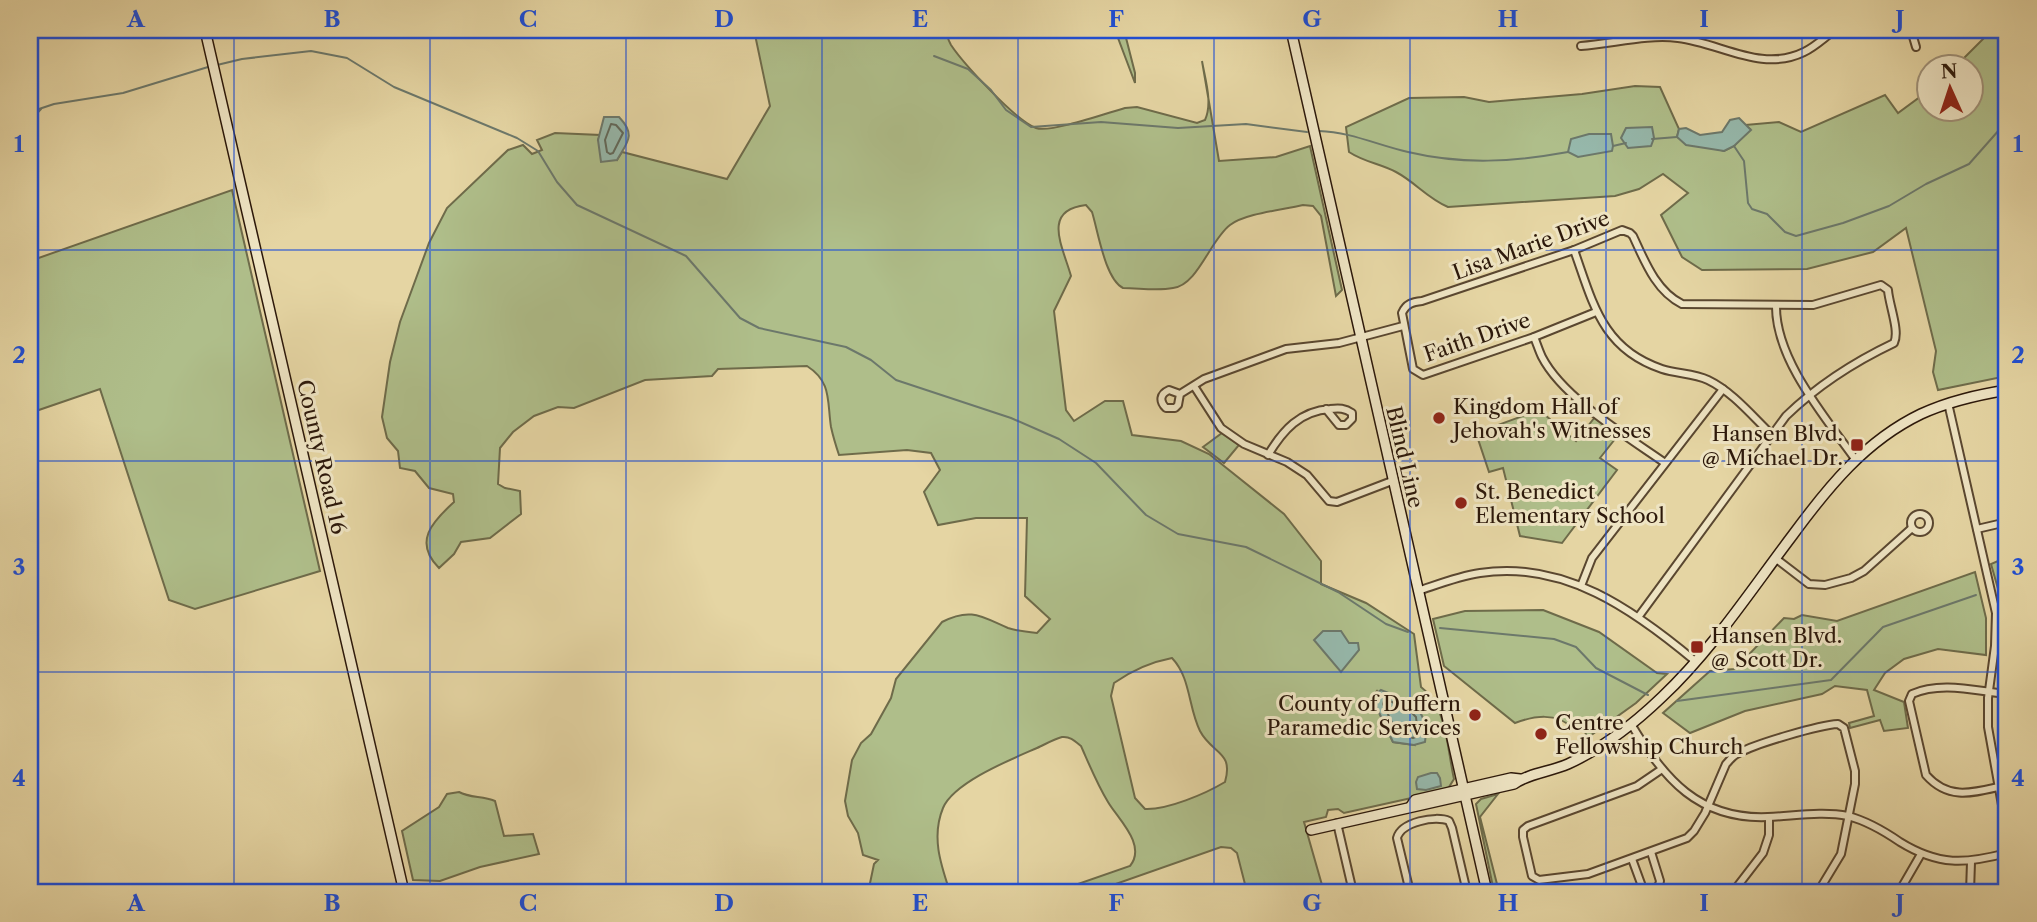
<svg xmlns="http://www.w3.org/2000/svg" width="2037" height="922" font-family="'Libre Caslon Text',serif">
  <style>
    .green { fill: #afbe8a; stroke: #6e6b4a; stroke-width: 2; fill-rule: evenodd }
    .water { fill: #96b8ab; stroke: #6c786b; stroke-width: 2 }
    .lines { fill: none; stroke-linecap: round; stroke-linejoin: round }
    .shore { stroke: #61685a; stroke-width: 2 }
    .stream { stroke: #6c786b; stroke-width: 2 }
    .street-casing { stroke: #5a4730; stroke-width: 10 }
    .secondary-casing { stroke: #2c180a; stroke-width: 12 }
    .street { stroke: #eee4c3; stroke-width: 6 }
    .secondary { stroke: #eee4c3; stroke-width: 9 }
    .grid { fill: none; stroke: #1d4ed8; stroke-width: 2; stroke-opacity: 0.55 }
    .poi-dot { fill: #8f2418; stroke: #eee4c3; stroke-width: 2.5 }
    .labels { text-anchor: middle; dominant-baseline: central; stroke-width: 6; stroke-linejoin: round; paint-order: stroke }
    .street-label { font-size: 21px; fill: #2c180a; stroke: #eee4c3 }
    .poi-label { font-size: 21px; fill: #2c180a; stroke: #eee4c3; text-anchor: start }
    .neatline { fill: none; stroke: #1d4ed8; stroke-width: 2.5 }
    .grid-label { font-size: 23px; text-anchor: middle; font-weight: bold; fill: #1d4ed8 }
  </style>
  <rect width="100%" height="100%" fill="#e5d5a3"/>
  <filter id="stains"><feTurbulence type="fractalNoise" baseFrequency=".00286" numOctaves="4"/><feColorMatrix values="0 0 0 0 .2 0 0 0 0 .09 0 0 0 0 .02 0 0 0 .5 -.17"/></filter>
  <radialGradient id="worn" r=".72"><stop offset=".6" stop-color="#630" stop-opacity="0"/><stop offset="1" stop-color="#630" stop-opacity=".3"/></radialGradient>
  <g class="green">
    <path d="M754 30H945C947 35 948 40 951 45 963 63 1016 121 1036 128 1051 133 1107 113 1125 108L1137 107 1197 123 1205 120C1213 103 1205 79 1202 61L1219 161 1276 157 1310 146 1342 290 1336 296 1321 216 1313 206 1303 205C1283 210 1246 213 1230 225 1210 240 1198 285 1173 288 1157 291 1139 288 1123 288 1105 279 1098 231 1092 212L1086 205C1041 210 1063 247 1071 276L1054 311 1066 410 1074 421 1105 401H1123L1132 435 1181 441 1209 454 1284 514 1321 561V584L1366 603 1414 634 1421 687C1447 706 1447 748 1454 779L1449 787 1443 791 1344 813 1338 809 1328 810 1326 817 1304 822 1324 892H1247L1237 853 1231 848 1221 847 1093 892H1055L1130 866C1147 845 1118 819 1108 802 1097 784 1089 764 1081 746 1075 741 1070 736 1062 737 1054 739 1044 745 1037 748 1012 759 954 782 943 808 931 837 941 865 950 892H856L869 888 874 864 878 860 863 855 858 833 848 816 845 801 852 760 861 743 871 734 891 698 896 679 942 622C971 607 982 617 1008 628 1017 631 1027 632 1037 633L1050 619 1025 596 1027 518H976L938 525 924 492 940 470 931 453 907 450 839 455C836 446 833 436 831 427 827 401 832 382 807 366L718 369 712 376 645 380 574 408 558 407 534 416 513 432 500 448 498 484 505 488 520 491 521 514 490 538 461 542 454 554 439 568C413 542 432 522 454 502L453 494 429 488 415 471 400 468 398 451 387 438 382 417 390 362 400 322 429 243 447 208 508 150 523 145 532 154 542 150 537 140 555 133 600 135 598 140 617 160 622 152 727 179 770 106ZM1172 658C1191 678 1188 707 1200 731 1212 754 1234 751 1225 782 1205 794 1167 810 1145 809L1135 798 1111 696 1114 683C1131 671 1151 662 1172 658ZM1377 691 1414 745 1393 742 1374 702 1373 696Z"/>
    <path d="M1115 30H1124L1135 73V83Z"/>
    <path d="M1992 30H2007V376L1938 390 1933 372 1936 351 1906 228 1873 252 1807 269 1702 270 1682 257 1661 215 1688 193 1663 174 1639 189 1615 196 1448 207C1427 198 1415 182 1396 172 1381 164 1364 162 1349 152L1346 127 1409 98 1464 97 1489 102 1582 94 1635 86 1660 87 1679 129 1677 137 1724 151 1734 146 1750 129 1745 125 1779 122 1801 132 1885 95 1898 113 1928 91V108H1970V66H1956Z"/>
    <path d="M232 190 320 571 195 609 169 600 100 389 30 413V261Z"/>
    <path d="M1539 410 1576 441 1595 417 1619 434 1600 458 1617 470 1562 543 1520 536 1503 468 1489 472 1476 433Z"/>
    <path d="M1222 433 1239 445 1224 463 1203 447Z"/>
    <path d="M2007 557V610H2004L1991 564Z"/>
    <path d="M1975 572 1986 618V655L1938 649 1904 659 1885 673 1874 690 1904 702 1908 728 1884 731 1880 720 1850 728 1849 723 1874 716 1867 690 1835 686 1822 694 1745 711 1690 733 1663 713 1710 671 1735 669 1784 618 1794 619 1802 615 1837 621Z"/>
    <path d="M1543 610 1599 632 1657 673 1667 674 1636 703 1587 738 1584 728H1572C1557 712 1533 716 1515 723L1444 666 1433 619 1465 611Z"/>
    <path d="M459 792C470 798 482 796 495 801L504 836 533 834 539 854 480 867 440 881 413 880 402 831 439 807 447 794Z"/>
    <path d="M1498 794 1480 817 1499 892H1494L1476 804 1481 799Z"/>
  </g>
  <g class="water">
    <path d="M604 117H619C636 135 628 141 617 160L601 162 598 140Z"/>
    <path d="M1739 118 1751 130 1734 146 1724 151 1686 145 1677 137 1679 129 1686 128 1700 135 1722 132 1730 120Z"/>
    <path d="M1652 127 1654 138 1651 146 1628 148 1621 138 1626 128Z"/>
    <path d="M1589 134H1611L1613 146 1612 151 1578 157 1568 152 1571 139Z"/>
    <path d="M1323 631H1341L1349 643H1358L1359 650 1341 672 1314 640Z"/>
    <path d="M1381 690C1408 701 1430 707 1425 742L1414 745 1393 742 1374 702 1373 696Z"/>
    <path d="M1431 773H1437L1440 778 1441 786 1426 790 1417 789 1416 782 1418 777Z"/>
  </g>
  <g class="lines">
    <g class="shore">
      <path d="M611 124 616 125 623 133 613 153 610 154 607 152 605 140Z"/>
      <path d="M1387 700 1407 708 1416 717 1418 736 1413 738 1397 733 1383 704 1384 701Z"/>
    </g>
    <g class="stream">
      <path d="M934 56 968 69 991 90 1006 110 1031 127 1101 122 1178 128 1246 124 1307 132"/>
      <path d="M217 65 242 59 311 51 347 58 394 87 517 138 538 151 557 182 577 205 686 256 740 318 759 328 846 347 871 360 896 380 1011 418 1059 439 1096 463 1146 515 1178 534 1246 547 1338 592 1386 624 1408 632"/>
      <path d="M30 112 54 104 123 93 208 67"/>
      <path d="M30 121 41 109"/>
      <path d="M1319 131C1351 132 1377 145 1408 152 1463 165 1513 162 1568 152"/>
      <path d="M1652 139 1677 137"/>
      <path d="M1613 146 1626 143"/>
      <path d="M1734 146 1744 161 1748 203 1752 209 1767 214 1785 232 1796 236 1843 223 1889 206 1926 184 1969 164 2007 121"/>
      <path d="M2006 588H2007"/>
      <path d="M1440 628 1554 639 1576 647 1596 668 1648 695"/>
      <path d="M1677 701 1831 680 1883 627 1976 595"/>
    </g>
    <g class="street-casing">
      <g id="street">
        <path d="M1911 30 1916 47"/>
        <path d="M1581 46C1612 44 1647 34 1678 38 1721 43 1761 73 1804 52 1815 47 1825 37 1835 30"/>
        <path d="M1574 250C1593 303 1602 349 1662 369 1677 374 1694 373 1708 380 1733 392 1753 417 1773 436"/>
        <path d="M1776 305C1775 359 1825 417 1855 459"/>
        <path d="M1596 312 1534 337 1423 375 1413 369 1402 313C1406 304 1412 302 1422 301L1574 250 1622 230 1630 233 1633 236C1645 262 1656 291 1682 304L1813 305 1881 285 1888 290C1889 305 1900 331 1894 343 1854 362 1818 385 1786 416L1639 616"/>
        <path d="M1534 337C1537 344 1539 351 1542 357 1563 398 1628 437 1665 463"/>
        <path d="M1194 386 1221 428 1244 444 1287 462 1307 475 1329 501 1337 502 1392 481"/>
        <path d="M1180 394 1178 405 1175 408H1166C1159 401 1160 394 1169 390L1180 394 1204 379 1286 349 1339 343 1403 326"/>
        <path d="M1948 403 1996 613 1995 646 1988 698V727L2007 833"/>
        <path d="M1268 455C1283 430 1300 411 1330 409 1339 408 1345 408 1352 413V419L1346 425H1339L1326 409"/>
        <circle cx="1920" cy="523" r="9"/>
        <path d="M1977 529 2007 522"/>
        <path d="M1775 558 1809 584 1825 585 1851 578 1864 571 1912 528"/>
        <path d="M1581 586 1592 558 1723 389"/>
        <path d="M1418 591C1439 584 1459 576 1480 573 1564 560 1634 610 1695 661"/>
        <path d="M2007 694C1976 691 1941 681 1912 694L1909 701 1926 775C1950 802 1975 792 2007 785"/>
        <path d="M1631 724C1664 779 1699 820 1768 817 1794 816 1822 811 1848 816 1867 821 1884 831 1900 842 1939 866 1965 864 2007 853"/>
        <path d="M1662 769 1637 786 1528 826 1523 830V837L1532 876 1539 880 1588 874 1687 838 1694 831 1705 813 1726 764C1730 760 1733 755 1739 753 1755 744 1819 725 1838 724L1844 728 1855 771V784L1841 854 1818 892"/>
        <path d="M1337 823 1353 892"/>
        <path d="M1632 859 1643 889 1653 890 1659 885 1660 881 1651 852"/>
        <path d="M1410 892 1397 838C1401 822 1436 815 1449 821L1452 828 1467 892"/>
        <path d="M1733 892 1763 853 1769 835V817"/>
        <path d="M1899 892 1921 854"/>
        <path d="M1970 892 1971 862"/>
      </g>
    </g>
    <g class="secondary-casing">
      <g id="secondary">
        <path d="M205 30 404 892"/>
        <path d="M1291 30 1487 892"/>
        <path d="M1411 806 1415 800 1511 778 1520 779"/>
        <path d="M1311 830 1514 784C1529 773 1550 772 1568 764 1603 748 1635 723 1662 697 1712 650 1751 590 1792 536 1828 487 1865 441 1921 414 1949 401 1977 395 2007 390"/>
      </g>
    </g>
    <use href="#street" class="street"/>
    <use href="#secondary" class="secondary"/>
  </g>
  <path class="grid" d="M234 30V892M430 30V892M626 30V892M822 30V892M1018 30V892M1214 30V892M1410 30V892M1606 30V892M1802 30V892M30 250H2007M30 461H2007M30 672H2007"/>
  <g class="poi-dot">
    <circle cx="1439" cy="418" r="7"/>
    <rect x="1850" y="438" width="14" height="14" rx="3.5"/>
    <circle cx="1461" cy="503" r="7"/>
    <rect x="1690" y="640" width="14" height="14" rx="3.5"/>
    <circle cx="1475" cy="715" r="7"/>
    <circle cx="1541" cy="734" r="7"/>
  </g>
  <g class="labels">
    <g class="street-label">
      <text transform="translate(1531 245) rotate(-20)">Lisa Marie Drive</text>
      <text transform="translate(1477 337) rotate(-19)">Faith Drive</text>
      <text transform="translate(322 457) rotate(77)">County Road 16</text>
      <text transform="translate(1405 457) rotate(77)">Blind Line</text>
    </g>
    <g class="poi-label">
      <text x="1453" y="406">Kingdom Hall of<tspan x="1453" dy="24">Jehovah's Witnesses</tspan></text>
      <text x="1843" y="433" text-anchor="end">Hansen Blvd.<tspan x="1843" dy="24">@ Michael Dr.</tspan></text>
      <text x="1475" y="491">St. Benedict<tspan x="1475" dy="24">Elementary School</tspan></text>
      <text x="1711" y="635">Hansen Blvd.<tspan x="1711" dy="24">@ Scott Dr.</tspan></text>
      <text x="1461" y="703" text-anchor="end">County of Duffern<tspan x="1461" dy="24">Paramedic Services</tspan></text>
      <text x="1555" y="722">Centre<tspan x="1555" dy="24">Fellowship Church</tspan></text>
    </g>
  </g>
  <rect width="2037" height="922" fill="none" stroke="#e5d5a3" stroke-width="77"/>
  <g transform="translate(1950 88) rotate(357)"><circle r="33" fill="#eee4c3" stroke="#a09279" stroke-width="2"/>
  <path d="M0-5L12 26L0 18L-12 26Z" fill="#8f2418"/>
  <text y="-10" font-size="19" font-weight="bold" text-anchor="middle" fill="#2c180a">N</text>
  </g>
  <rect x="38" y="38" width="1960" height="846" class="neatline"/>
  <g class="grid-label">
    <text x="136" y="27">A</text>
    <text x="332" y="27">B</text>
    <text x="528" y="27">C</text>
    <text x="724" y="27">D</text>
    <text x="920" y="27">E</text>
    <text x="1116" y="27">F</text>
    <text x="1312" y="27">G</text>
    <text x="1508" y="27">H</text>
    <text x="1704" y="27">I</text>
    <text x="1900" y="27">J</text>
    <text x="19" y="152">1</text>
    <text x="2018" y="152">1</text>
    <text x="19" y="363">2</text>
    <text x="2018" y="363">2</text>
    <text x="19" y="575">3</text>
    <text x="2018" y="575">3</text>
    <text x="19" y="786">4</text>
    <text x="2018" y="786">4</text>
    <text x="136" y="911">A</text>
    <text x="332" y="911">B</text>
    <text x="528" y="911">C</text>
    <text x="724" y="911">D</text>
    <text x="920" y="911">E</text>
    <text x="1116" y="911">F</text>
    <text x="1312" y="911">G</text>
    <text x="1508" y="911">H</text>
    <text x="1704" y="911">I</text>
    <text x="1900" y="911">J</text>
  </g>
  <rect width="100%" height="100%" filter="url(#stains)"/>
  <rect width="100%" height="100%" fill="url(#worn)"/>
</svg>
